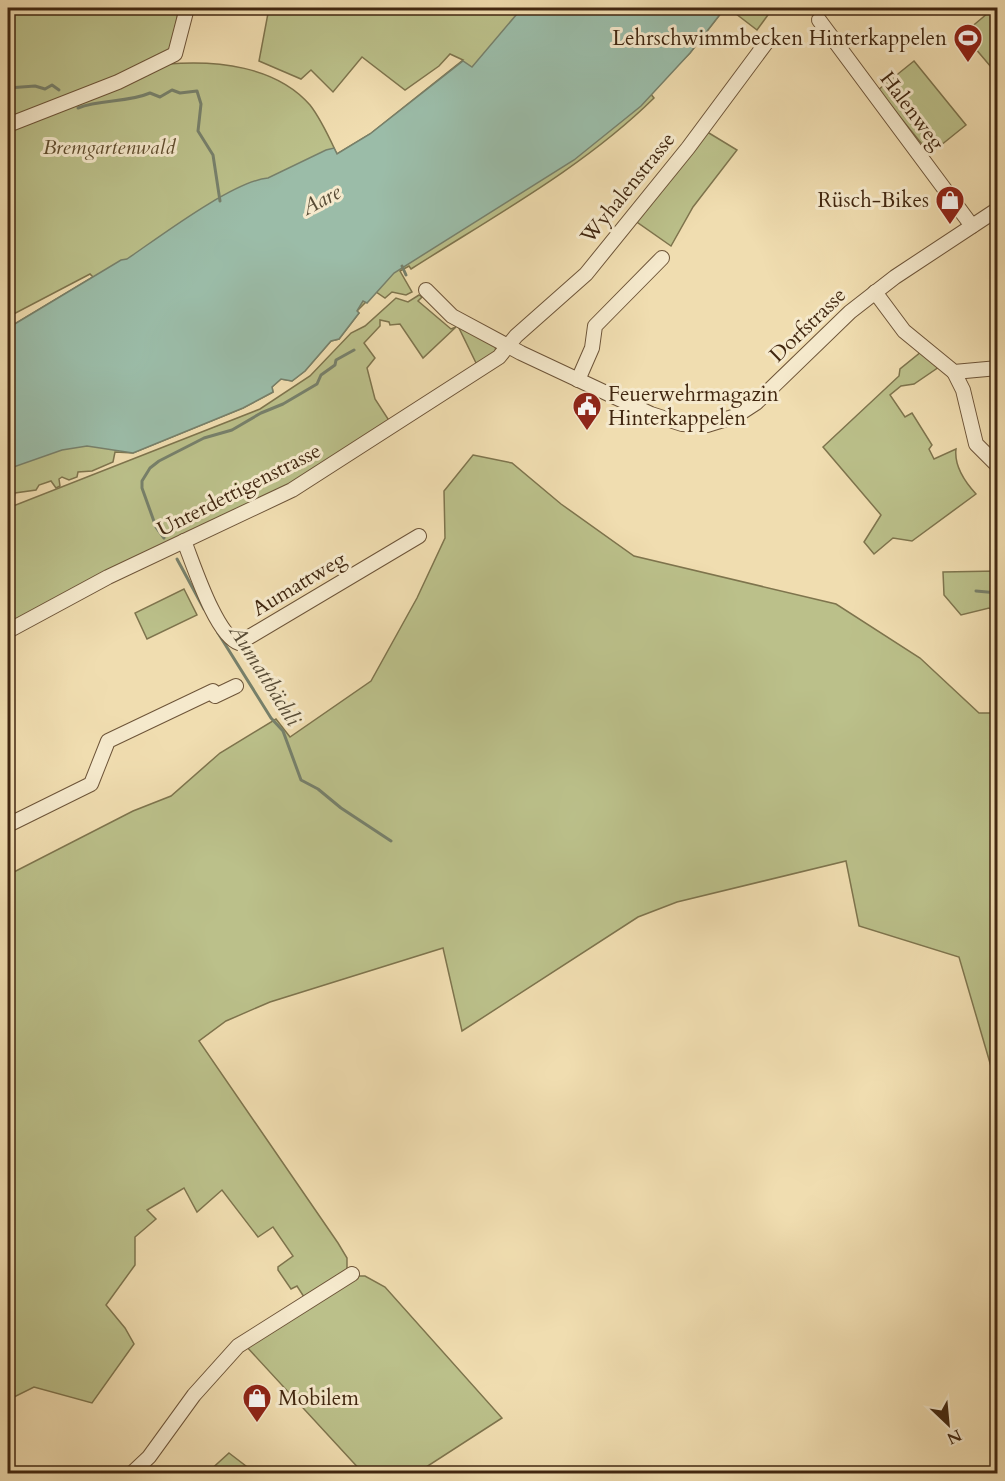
<svg xmlns="http://www.w3.org/2000/svg" width="1005" height="1481" font-family="Cardo,serif">
  <style>
    .green { fill: #bbc08a; stroke: #7e744d; stroke-width: 1.5 }
    .water { fill: #9bbca8; stroke: #77806b; stroke-width: 1.5 }
    .lines { fill: none; stroke-linecap: round; stroke-linejoin: round }
    .stream { stroke: #77806b; stroke-width: 3 }
    .minor-casing { stroke: #6d5438; stroke-width: 16 }
    .minor { stroke: #f5e9cc; stroke-width: 14 }
    .labels { text-anchor: middle; dominant-baseline: central; stroke-width: 6; stroke-linejoin: round; paint-order: stroke }
    .poi-label { font-size: 21px; fill: #412710; stroke: #f5e9cc; text-anchor: end }
    .street-label { font-size: 21px; fill: #412710; stroke: #f5e9cc }
    .park-label { font-size: 21px; font-style: italic; fill: #604d2e; stroke: #f5e9cc }
    .water-label { font-size: 22px; font-style: italic; fill: #584c36; stroke: #f5e9cc }
  </style>
  <rect width="100%" height="100%" fill="#f0ddb0"/>
  <filter id="stains"><feTurbulence type="fractalNoise" baseFrequency=".00333" numOctaves="4"/><feColorMatrix values="0 0 0 0 .2 0 0 0 0 .09 0 0 0 0 .02 0 0 0 .5 -.17"/></filter>
  <radialGradient id="worn" r=".72"><stop offset=".6" stop-color="#630" stop-opacity="0"/><stop offset="1" stop-color="#630" stop-opacity=".3"/></radialGradient>
  <g class="green">
    <path d="M8 8H179L168 64C216 60 276 66 310 105 321 119 329 137 337 154L370 134 463 60 450 54 439 66 405 90 362 57 333 92 311 70 301 79 259 61 269 8H725L690 53 650 93 654 98C584 167 494 216 411 269L409 266 400 271 412 292 406 295 392 292 385 298 376 292 357 311 359 313 339 339 331 341 305 371 292 381 281 379 272 387 273 392 243 408 133 453 115 452 113 462 92 471 78 472 77 477 69 480 62 477 59 479 60 486 56 488 51 481 39 485 36 490 15 493 13 502 8 505V328L93 277 90 274 8 317Z"/>
    <path d="M732 8H773L757 30 731 10Z"/>
    <path d="M994 8H997V74L963 34Z"/>
    <path d="M914 61 966 125 930 154 878 90Z"/>
    <path d="M704 130 737 150 693 207 671 246 634 220Z"/>
    <path d="M419 295 422 297 418 301 451 329 456 327 423 358 400 324 390 325 389 322 380 320V326L364 343 375 358 367 368 375 399 390 422 292 485 8 626V508L260 409 310 376 351 333 365 326 396 298 408 302Z"/>
    <path d="M458 326 496 344 495 353 477 365Z"/>
    <path d="M921 352 939 367 914 384 901 386 890 395 905 417 912 413 932 445 929 449 934 459 956 449C954 466 965 482 976 494L912 541 893 538 874 554 864 542 881 515 823 447 899 376 900 369Z"/>
    <path d="M473 455 512 463 561 504 634 556 836 604 920 658 979 713H997V1087L959 957 859 926 846 861 677 902 638 917 462 1031 443 948 270 1002 226 1021 199 1041 338 1243 347 1258V1270L304 1297 297 1286 291 1289 278 1270V1267L293 1256 273 1227 258 1237 222 1190 197 1212 184 1188 147 1210 156 1219 135 1237V1265L106 1305 125 1328 134 1344 92 1403 34 1387 8 1400V875L133 811 171 796 220 753 276 719 290 737 371 681 417 598 445 538 444 491Z"/>
    <path d="M997 571V614L989 608 961 615 944 595 943 572Z"/>
    <path d="M184 589 197 615 147 639 135 613Z"/>
    <path d="M357 1276H365L385 1287 502 1418 417 1473H363L245 1345Z"/>
    <path d="M229 1453 255 1473H207Z"/>
  </g>
  <path class="water" d="M522 8H725L690 53 641 106 574 160 394 273 367 303 363 301 357 311 359 313 339 339 331 341 305 371 292 381 281 379 272 387 273 392 243 408 133 453 87 446 62 450 8 469V328L121 260 127 259C158 238 233 181 268 178L326 150 334 148 337 154 370 134 463 61 472 67Z"/>
  <g class="lines">
    <g class="stream">
      <path d="M8 88 35 86 45 89 52 85 59 90"/>
      <path d="M78 108C101 99 127 103 150 93L160 97 172 90 180 93 197 91 201 104 198 131 213 155 220 201"/>
      <path d="M402 266 406 275"/>
      <path d="M164 538 156 527 142 488V481L150 468 159 461 204 438 232 430 261 413 283 404 317 384 321 375 335 365 336 360 354 350"/>
      <path d="M177 559 204 609"/>
      <path d="M976 591 998 593"/>
      <path d="M218 633 271 718 283 731 301 780 318 789 341 808 391 841"/>
    </g>
    <g class="minor-casing">
      <g id="minor">
        <path d="M819 20 972 226"/>
        <path d="M8 125 118 82 175 54 187 8"/>
        <path d="M426 290 452 316 521 353 651 414 682 424 707 425 736 416 756 403 850 312 895 277 998 209"/>
        <path d="M875 292 904 331 954 372 998 368"/>
        <path d="M954 372 963 390 976 444 998 466"/>
        <path d="M578 380 592 348 595 326 662 258"/>
        <path d="M184 541C193 563 216 636 239 643L419 536"/>
        <path d="M8 631 108 577 292 490 499 357 516 336 586 274 688 148 766 43"/>
        <path d="M8 825 91 784 108 741 213 691 215 696 236 686"/>
        <path d="M131 1474 149 1457 194 1395 238 1346 352 1274"/>
      </g>
    </g>
    <use href="#minor" class="minor"/>
  </g>
  <defs>
    <g id="stadium-pin" transform="scale(1.5)"><path d="M0 17L-7.5 6A9.5 9.5 0 1 1 7.5 6Z" fill="#8f2418" stroke="#f5e9cc"/><path d="M0-5a6.5 5 0 1 0 0 10a6.5 5 0 1 0 0-10ZM-3.5-1.8h7v3.6h-7Z" fill="#fff"/></g>
    <g id="shop-pin" transform="scale(1.5)"><path d="M0 17L-7.5 6A9.5 9.5 0 1 1 7.5 6Z" fill="#8f2418" stroke="#f5e9cc"/><path d="M-5-2.5h2.3a2.7 3.5 0 0 1 5.4 0H5L5.5 6h-11ZM-1.5-2.5h3a1.5 2.3 0 0 0-3 0Z" fill="#fff"/></g>
    <g id="civic-pin" transform="scale(1.5)"><path d="M0 17L-7.5 6A9.5 9.5 0 1 1 7.5 6Z" fill="#8f2418" stroke="#f5e9cc"/><path d="M-.6-6.5H3V-4.5H.6V-3L4-1V1h2V6H-6V1h2V-1L-.6-3ZM-1.2 2.5V6h2.4V2.5Z" fill="#fff"/></g>
  </defs>
  <g fill-rule="evenodd">
    <use href="#stadium-pin" x="968" y="38"/>
    <use href="#shop-pin" x="950" y="200"/>
    <use href="#civic-pin" x="587" y="406"/>
    <use href="#shop-pin" x="257" y="1398"/>
  </g>
  <g class="labels">
    <g class="poi-label">
      <text x="947" y="38">Lehrschwimmbecken Hinterkappelen</text>
      <text x="929" y="200">Rüsch-Bikes</text>
      <text x="608" y="394" text-anchor="start">Feuerwehrmagazin<tspan x="608" dy="24">Hinterkappelen</tspan></text>
      <text x="278" y="1398" text-anchor="start">Mobilem</text>
    </g>
    <g class="street-label">
      <text transform="translate(912 111) rotate(53)">Halenweg</text>
      <text transform="translate(628 188) rotate(-51)">Wyhalenstrasse</text>
      <text transform="translate(808 325) rotate(-44)">Dorfstrasse</text>
      <text transform="translate(239 490) rotate(-27)">Unterdettigenstrasse</text>
      <text transform="translate(299 584) rotate(-31)">Aumattweg</text>
    </g>
    <g class="park-label">
      <text x="109" y="147">Bremgartenwald</text>
    </g>
    <g class="water-label">
      <text transform="translate(321 200) rotate(-28)">Aare</text>
      <text transform="translate(265 675) rotate(58)">Aumattbächli</text>
    </g>
  </g>
  <rect width="1005" height="1481" fill="none" stroke="#f0ddb0" stroke-width="30"/>
  <rect x="9" y="9" width="987" height="1463" fill="none" stroke="#412710" stroke-width="3"/>
  <rect x="15" y="15" width="975" height="1451" fill="none" stroke="#412710" stroke-width="1.5"/>
  <g transform="translate(948 1424) rotate(154)" stroke="#f5e9cc" stroke-width="4.5" paint-order="stroke">
  <path d="M0-4.5L10 22L0 15L-10 22Z" fill="#412710"/>
  <text y="-9" font-size="16" font-weight="bold" text-anchor="middle" fill="#412710">N</text>
  </g>
  <rect width="100%" height="100%" filter="url(#stains)"/>
  <rect width="100%" height="100%" fill="url(#worn)"/>
</svg>
